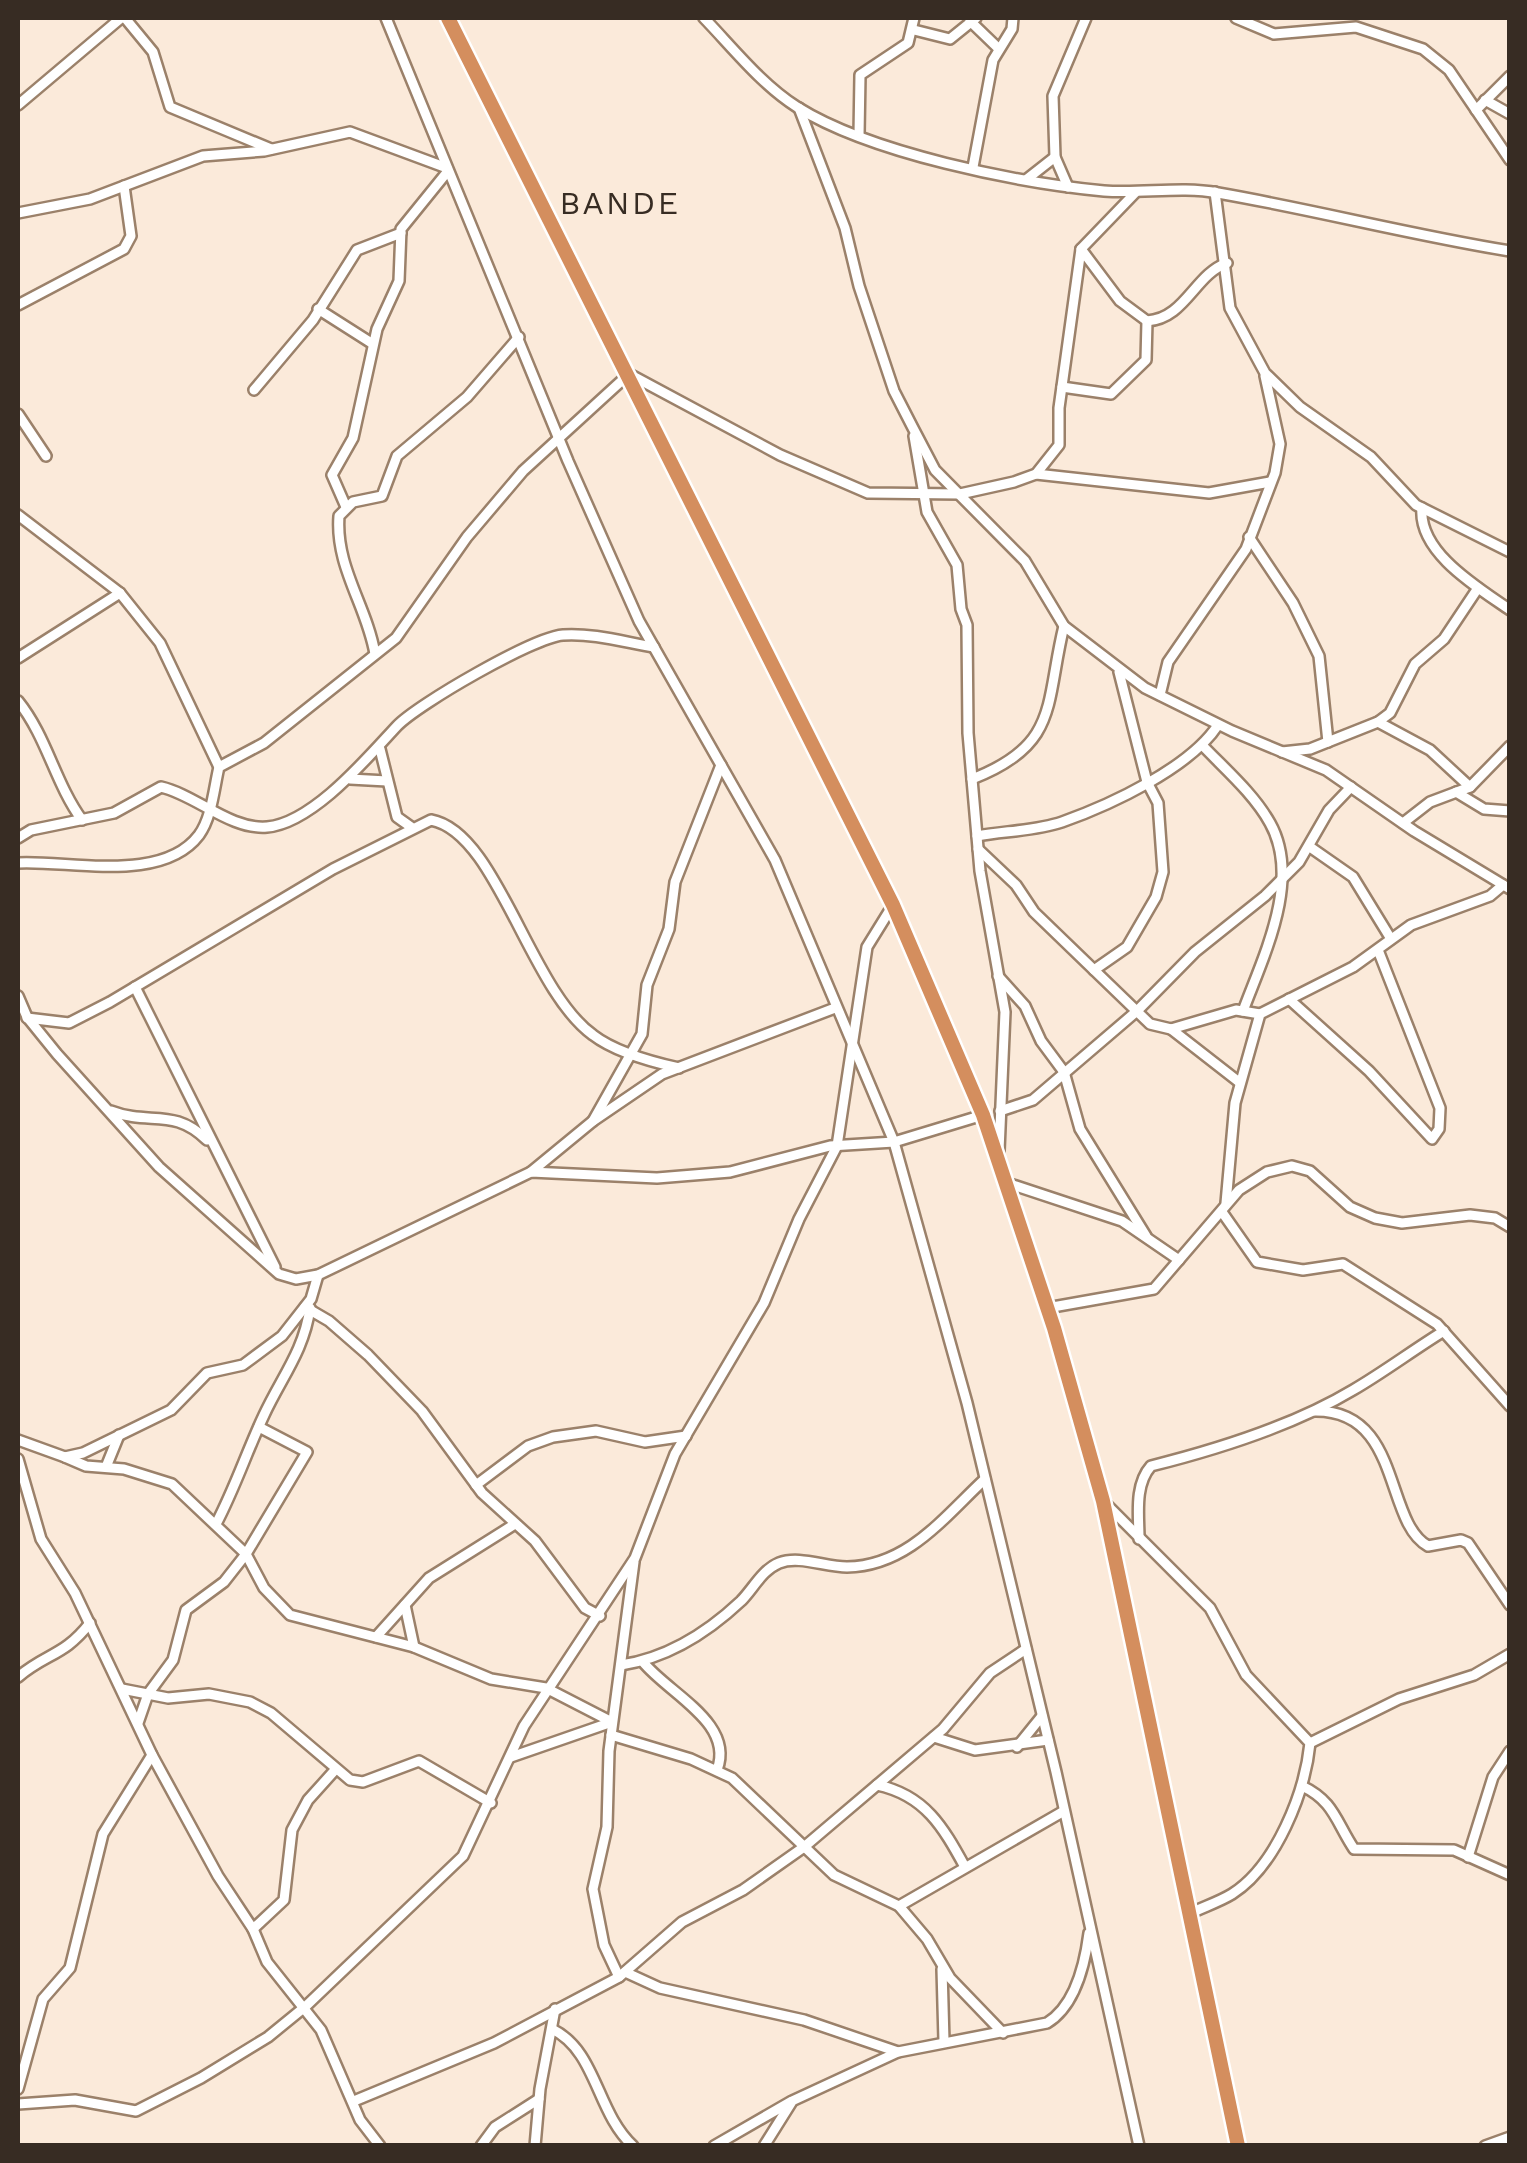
<svg xmlns="http://www.w3.org/2000/svg" width="1527" height="2163" font-family="'Work Sans',sans-serif">
  <style>
    .lines { fill: none; stroke-linecap: round; stroke-linejoin: round }
    .minor-casing { stroke: #9b816a; stroke-width: 14 }
    .trunk-casing { stroke: #fff; stroke-width: 19 }
    .minor { stroke: #fff; stroke-width: 9 }
    .trunk { stroke: #d48e5e; stroke-width: 14 }
    .labels { text-anchor: middle; dominant-baseline: central; stroke-width: 8; stroke-linejoin: round; paint-order: stroke }
    .quarter-label { font-size: 32px; letter-spacing: 2.5px; fill: #372c23; stroke: #fbeada }
  </style>
  <rect width="100%" height="100%" fill="#fbeada"/>
  <g class="lines">
    <g class="minor-casing">
      <g id="minor">
        <path d="M125 18 153 52 170 107 271 149"/>
        <path d="M386 18 568 461 639 621 775 860 894 1142 967 1403 1056 1772 1139 2146"/>
        <path d="M704 18C733 48 761 84 797 107 870 153 1018 183 1104 191 1142 194 1181 186 1218 193 1316 210 1411 235 1510 251"/>
        <path d="M1236 18 1274 34 1356 27 1423 49 1449 70 1510 160"/>
        <path d="M970 21 998 48"/>
        <path d="M914 30 950 39 976 18"/>
        <path d="M1485 100 1510 114"/>
        <path d="M18 105 121 18"/>
        <path d="M799 108 845 228 859 286 894 391 913 428 935 470 1025 561 1064 626 1145 688 1232 731 1326 770 1414 831 1510 889"/>
        <path d="M1476 110 1510 76"/>
        <path d="M859 135 860 75 908 43 914 18"/>
        <path d="M973 167 993 60 1012 29 1013 18"/>
        <path d="M1027 179 1055 157"/>
        <path d="M1068 187 1055 157 1053 96 1086 18"/>
        <path d="M1215 192 1230 308 1265 373 1300 407 1371 457 1416 505 1510 552"/>
        <path d="M18 213 90 199 203 156 264 151 350 132 447 168"/>
        <path d="M1081 249 1120 301 1147 321C1185 319 1195 274 1227 263"/>
        <path d="M18 305 124 249 131 236 124 186"/>
        <path d="M318 309 373 344"/>
        <path d="M1062 387 1111 394 1146 360 1147 321"/>
        <path d="M254 390 313 320 357 250 401 233"/>
        <path d="M18 414 46 456"/>
        <path d="M914 436 927 512 957 565 961 609 967 625 968 733 980 871 1005 1012 999 1151"/>
        <path d="M1036 474 1209 493 1270 482"/>
        <path d="M346 507 332 475 353 438 377 329 399 281 401 229 448 171"/>
        <path d="M1422 508C1418 552 1477 587 1510 610"/>
        <path d="M18 515 120 593 160 643 219 767"/>
        <path d="M1249 537 1293 603 1319 656 1328 742"/>
        <path d="M375 654C367 606 335 567 339 516L353 502 382 496 397 456 467 397 519 337"/>
        <path d="M18 658 120 593"/>
        <path d="M1160 695 1168 662 1246 549 1275 473 1280 444 1265 376"/>
        <path d="M18 701C47 737 55 783 82 820"/>
        <path d="M1378 722 1430 750 1470 787"/>
        <path d="M1203 746C1225 769 1254 794 1270 823 1302 880 1263 957 1243 1011"/>
        <path d="M380 749 397 817 411 827"/>
        <path d="M1282 752 1310 749 1378 722 1390 713 1415 664 1444 639 1478 588"/>
        <path d="M350 779 387 781"/>
        <path d="M972 779C1060 745 1045 703 1064 626"/>
        <path d="M1456 792 1484 809 1510 811"/>
        <path d="M1403 823 1430 802 1470 787 1510 746"/>
        <path d="M977 836C1004 831 1036 831 1062 822 1110 805 1190 768 1218 725"/>
        <path d="M18 838 31 830 114 813 161 787C196 795 230 830 267 827 313 823 368 757 397 726 418 704 534 637 563 635 593 633 624 642 654 647"/>
        <path d="M1310 847 1353 877 1391 939"/>
        <path d="M978 849 1016 885 1034 912 1150 1024 1171 1029 1236 1010 1260 1014"/>
        <path d="M18 863C70 860 162 884 199 835 212 817 214 788 219 767L264 743 396 638 467 537 523 471 629 374 780 455 868 493 960 494 1014 482 1036 474 1059 445V408L1081 249 1135 193"/>
        <path d="M1094 970 1127 947 1156 897 1163 872 1158 803 1147 782 1119 672"/>
        <path d="M998 976 1025 1006 1041 1041 1064 1072 1080 1129 1146 1236"/>
        <path d="M135 987 275 1267"/>
        <path d="M18 996 27 1017 57 1054 159 1167 279 1274 296 1279 318 1275 531 1172 657 1178 730 1172 830 1146 894 1142 983 1115"/>
        <path d="M1289 999 1369 1071 1432 1139 1439 1129 1440 1108 1378 950"/>
        <path d="M27 1018 69 1023 110 1002 333 869 431 820C497 832 529 989 593 1035 615 1052 652 1062 679 1068"/>
        <path d="M1171 1029 1239 1082"/>
        <path d="M111 1111C150 1126 173 1107 207 1140"/>
        <path d="M1000 1111 1033 1100 1137 1011 1195 952 1265 896 1299 862 1329 810 1351 787"/>
        <path d="M593 1121 642 1034 647 985 669 929 675 882 721 765"/>
        <path d="M531 1172 593 1121 662 1074 835 1008"/>
        <path d="M1007 1183 1122 1221 1179 1260"/>
        <path d="M1226 1203 1235 1103 1260 1014 1353 967 1411 925 1490 896 1503 885"/>
        <path d="M1222 1212 1257 1262 1303 1270 1343 1264 1437 1324 1510 1406"/>
        <path d="M305 1307 329 1321 368 1355 422 1411 482 1493 535 1541 585 1608 600 1616"/>
        <path d="M1047 1308 1154 1289 1239 1190 1267 1172 1292 1166 1310 1171 1350 1207 1375 1218 1402 1223 1470 1215 1495 1218 1510 1227"/>
        <path d="M1315 1411C1402 1410 1384 1522 1428 1546L1461 1540 1468 1543 1510 1605"/>
        <path d="M18 1440 65 1457 83 1453 171 1410 207 1373 243 1365 282 1336 311 1299 318 1275"/>
        <path d="M65 1457 86 1466 124 1469 172 1484 246 1554 264 1588 290 1615 414 1647 491 1679 546 1688 612 1722"/>
        <path d="M18 1459 41 1539 75 1593 152 1755 218 1876 253 1929 267 1962 321 2030 360 2120 380 2146"/>
        <path d="M106 1467 119 1435"/>
        <path d="M476 1485 528 1446 553 1437 596 1431 645 1442 686 1436"/>
        <path d="M1104 1502 1210 1608 1246 1675 1310 1743C1305 1793 1276 1866 1232 1894 1219 1902 1203 1907 1189 1914"/>
        <path d="M216 1524C235 1488 247 1451 264 1415 281 1378 304 1351 310 1308"/>
        <path d="M1139 1539C1139 1516 1134 1485 1151 1466 1219 1449 1293 1426 1353 1390 1384 1372 1413 1350 1444 1331"/>
        <path d="M405 1605 414 1647"/>
        <path d="M376 1637 429 1578 515 1524"/>
        <path d="M643 1662C669 1694 735 1723 717 1770"/>
        <path d="M621 1665C668 1658 707 1633 741 1601 753 1589 762 1570 779 1563 799 1555 825 1567 847 1567 908 1566 944 1517 985 1479"/>
        <path d="M18 1677C48 1652 63 1657 90 1623"/>
        <path d="M122 1689 168 1698 209 1694 250 1702 271 1713 350 1780 363 1782 419 1761 491 1803"/>
        <path d="M138 1723 148 1694 173 1660 186 1610 224 1582 246 1554 307 1452 259 1427"/>
        <path d="M611 1735 691 1759 732 1778 834 1875 899 1906 927 1939 950 1978 1003 2033"/>
        <path d="M934 1737 975 1750 1048 1740"/>
        <path d="M1310 1743 1399 1699 1474 1675 1510 1654"/>
        <path d="M1017 1747 1042 1716"/>
        <path d="M511 1757 612 1722"/>
        <path d="M877 1785C925 1795 943 1827 965 1867"/>
        <path d="M1302 1786C1334 1801 1336 1822 1354 1849L1454 1850 1510 1875"/>
        <path d="M1468 1857 1493 1777 1510 1751"/>
        <path d="M899 1906 1064 1811"/>
        <path d="M253 1929 284 1900 292 1830 308 1800 335 1770"/>
        <path d="M942 1969 944 2041"/>
        <path d="M625 1972 660 1988 804 2020 898 2052"/>
        <path d="M619 1977 604 1945 593 1889 607 1827 609 1751 634 1562"/>
        <path d="M552 2029C597 2051 596 2112 633 2146"/>
        <path d="M18 2089 43 1999 70 1968 103 1834 152 1755"/>
        <path d="M354 2101 494 2043 619 1977 682 1922 743 1890 804 1847 943 1729 990 1673 1026 1649"/>
        <path d="M18 2104 75 2100 136 2111 201 2078 268 2037 306 2006 463 1856 524 1726 635 1558 675 1454 764 1303 799 1219 837 1146 867 947 893 905"/>
        <path d="M481 2146 495 2127 539 2099"/>
        <path d="M535 2146 540 2089 555 2009"/>
        <path d="M714 2146 792 2101 898 2052 1047 2023C1075 2006 1085 1964 1089 1933"/>
        <path d="M764 2146 791 2103"/>
        <path d="M1485 2146 1510 2137"/>
      </g>
    </g>
    <g class="trunk-casing">
      <path id="trunk" d="M448 18 893 905 983 1115 1054 1328 1103 1501 1238 2146"/>
    </g>
    <use href="#minor" class="minor"/>
    <use href="#trunk" class="trunk"/>
  </g>
  <g class="labels">
    <g class="quarter-label">
      <text x="620" y="203">BANDE</text>
    </g>
  </g>
  <rect width="1527" height="2163" fill="none" stroke="#372c23" stroke-width="40"/>
</svg>
